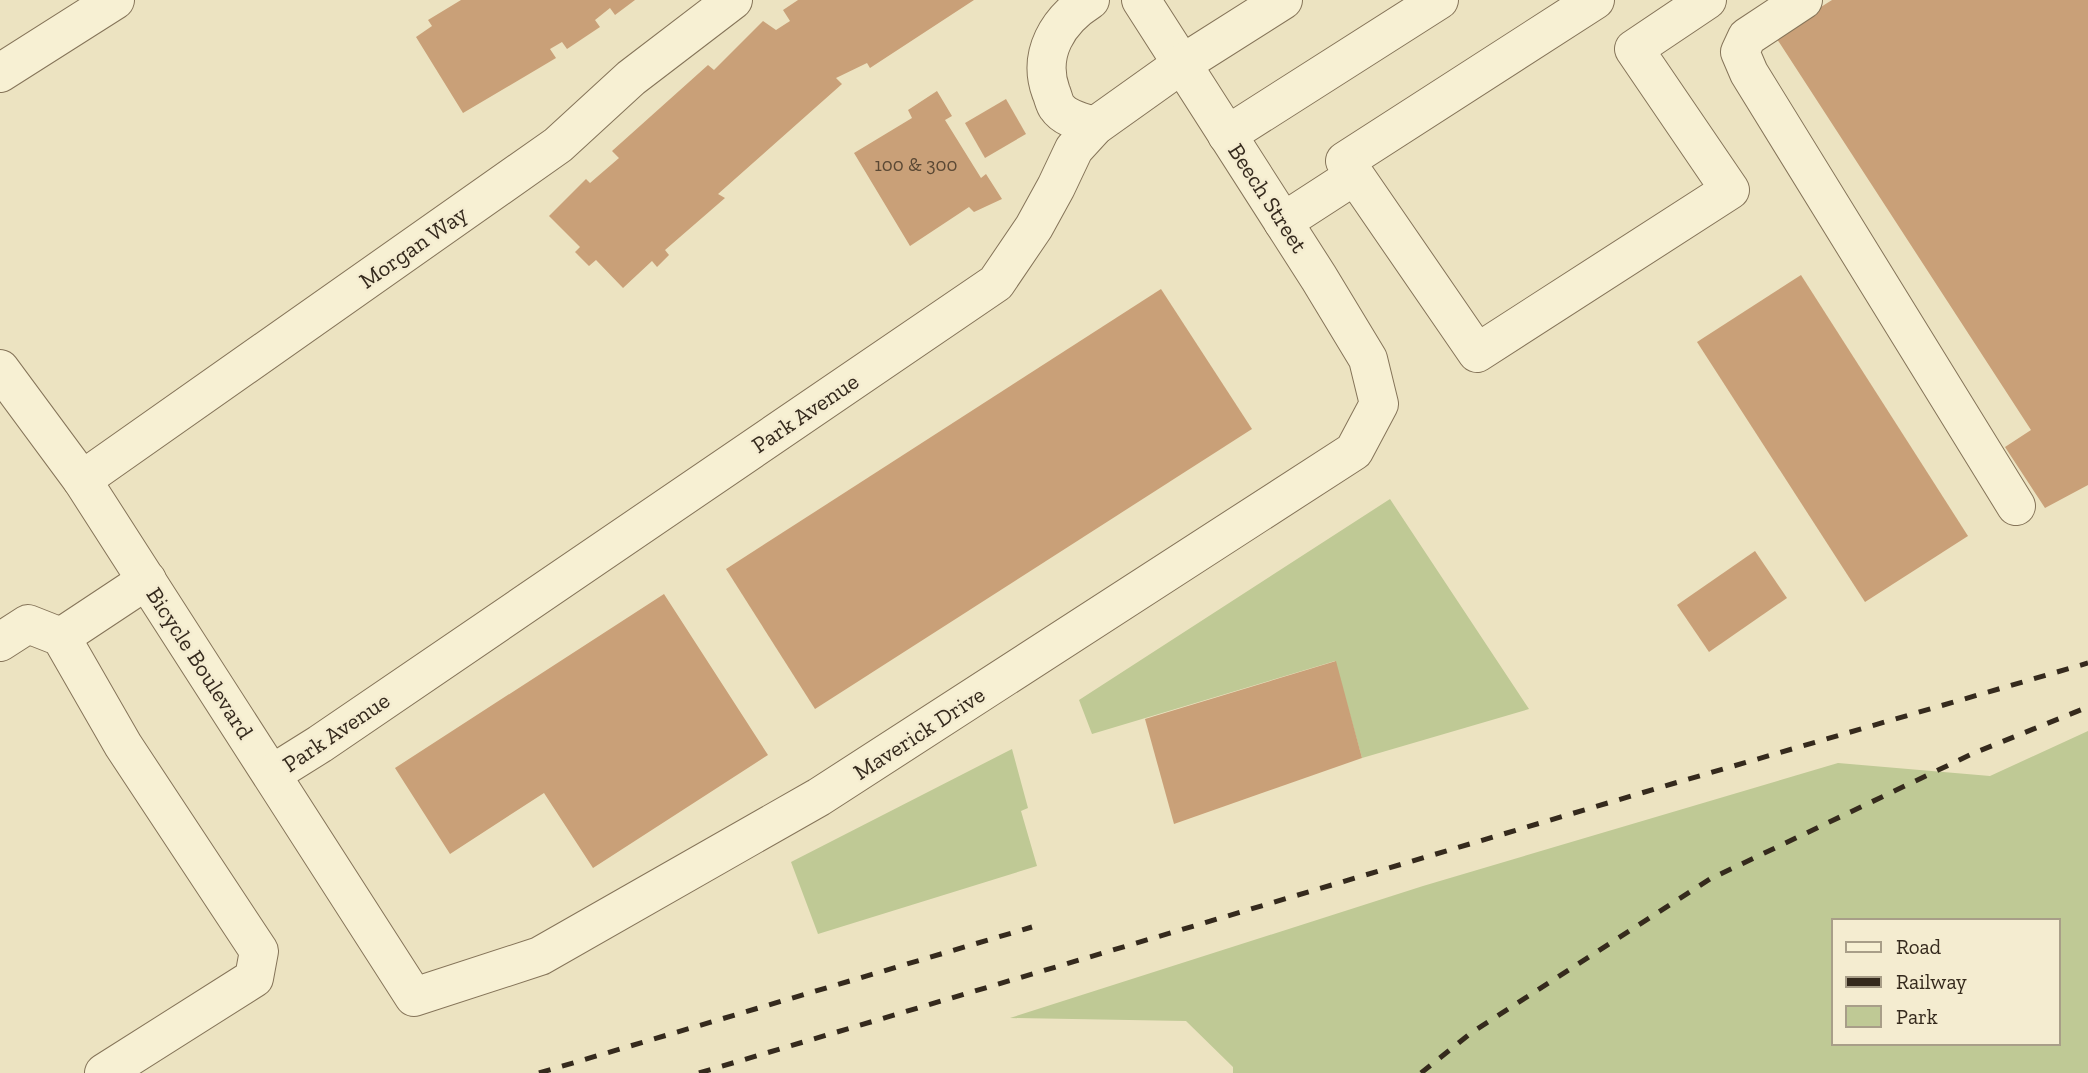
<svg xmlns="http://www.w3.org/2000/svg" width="2088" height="1073" font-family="'Zilla Slab',serif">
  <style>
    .green { fill: #bfc995; fill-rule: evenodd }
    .building { fill: #c9a078 }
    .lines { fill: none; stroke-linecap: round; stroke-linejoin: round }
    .minor-casing { stroke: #857459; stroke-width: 40 }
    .minor { stroke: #f7f0d3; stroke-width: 38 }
    .rail { stroke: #352a1d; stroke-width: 5; stroke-dasharray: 12 12; stroke-linecap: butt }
    .labels { text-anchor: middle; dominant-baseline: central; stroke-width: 5; stroke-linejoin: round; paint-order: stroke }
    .number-label { font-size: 19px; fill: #5a4834 }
    .street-label { font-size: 23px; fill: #352a1d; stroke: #f4ecd0 }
  </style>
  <rect width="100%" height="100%" fill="#ece3c1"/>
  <g class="green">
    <path d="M1390 499 1529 709 1362 758 1335 661 1092 734 1079 700Z"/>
    <path d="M2088 731V1073H1233V1067L1186 1021 1010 1018 1423 886 1838 763 1990 776ZM1834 921H2058V1043H1834Z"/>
    <path d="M1012 749 1028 808 1021 811 1037 866 818 934 791 862Z"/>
  </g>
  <g class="building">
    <path d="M461 0H635L615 15 610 8 595 20 600 27 567 49 562 42 550 49 556 58 463 113 416 37 432 26 428 20Z"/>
    <path d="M798 0H974L870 68 867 63 836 78 842 84 718 194 725 198 665 250 669 255 657 267 652 261 623 288 596 260 589 266 575 252 580 247 549 216 586 179 590 183 619 158 612 151 708 65 714 70 763 21 776 30 790 21 783 10Z"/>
    <path d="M1832 0H2088V485L2045 508 2005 447 2031 430 1775 36Z"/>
    <path d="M937 91 952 116 945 120 981 178 986 174 1002 199 974 212 969 207 910 246 854 153 912 118 908 110Z"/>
    <path d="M1006 99 1026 134 985 158 965 123Z"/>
    <path d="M1801 275 1968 536 1865 602 1697 342Z"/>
    <path d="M1161 289 1252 429 815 709 726 569Z"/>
    <path d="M1755 551 1787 598 1709 652 1677 605Z"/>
    <path d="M664 594 768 755 593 868 544 793 450 854 395 768Z"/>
    <path d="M1336 661 1362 758 1174 824 1145 719Z"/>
  </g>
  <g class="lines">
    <g class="minor-casing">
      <g id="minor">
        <path d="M1090 0C1058 20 1037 54 1051 92 1053 96 1054 103 1057 107 1065 119 1082 122 1095 126"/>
        <path d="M1595 0 1345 161 1477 353 1730 190 1634 49 1707 0"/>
        <path d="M1803 0 1747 37 1740 52 1749 73 2016 506"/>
        <path d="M0 73 115 0"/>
        <path d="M1227 135 1439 0"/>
        <path d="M1283 222 1354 176"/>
        <path d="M0 369 82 480 414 997 540 956 819 797 1354 451 1379 404 1368 359 1319 278 1141 0"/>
        <path d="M82 480 558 145 631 78 733 0"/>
        <path d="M61 637 147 580"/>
        <path d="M0 642 28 624 61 637 123 745 259 951 254 978 104 1073"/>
        <path d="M272 774 320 744 996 283 1034 227 1056 187 1074 149 1095 126 1182 64 1283 0"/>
      </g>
    </g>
    <use href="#minor" class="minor"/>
    <g class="rail">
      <path d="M539 1073 1032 927"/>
      <path d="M699 1073 1675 783 2088 663"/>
      <path d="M1421 1073 1471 1033 1710 879 1974 753 2088 707"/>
    </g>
  </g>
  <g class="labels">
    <g class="number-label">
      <text x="916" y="164">100 &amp; 300</text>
    </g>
    <g class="street-label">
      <text transform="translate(1268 198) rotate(57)">Beech Street</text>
      <text transform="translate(413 247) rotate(-35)">Morgan Way</text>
      <text transform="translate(805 413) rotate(-34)">Park Avenue</text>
      <text transform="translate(200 663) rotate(57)">Bicycle Boulevard</text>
      <text transform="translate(336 732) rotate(-34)">Park Avenue</text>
      <text transform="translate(919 733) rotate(-33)">Maverick Drive</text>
    </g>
  </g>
  <rect x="1832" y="919" width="228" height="126" fill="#f4ecd0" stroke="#a89e88" stroke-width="2"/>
  <rect x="1846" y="942" width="35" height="10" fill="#f7f0d3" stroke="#a89e88" stroke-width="2"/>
  <text x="1896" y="954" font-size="21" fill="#352a1d">Road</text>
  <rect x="1846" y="977" width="35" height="10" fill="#352a1d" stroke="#a89e88" stroke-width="2"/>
  <text x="1896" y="989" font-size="21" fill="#352a1d">Railway</text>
  <rect x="1846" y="1006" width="35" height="21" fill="#bfc995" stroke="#a89e88" stroke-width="2"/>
  <text x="1896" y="1024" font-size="21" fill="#352a1d">Park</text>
</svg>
